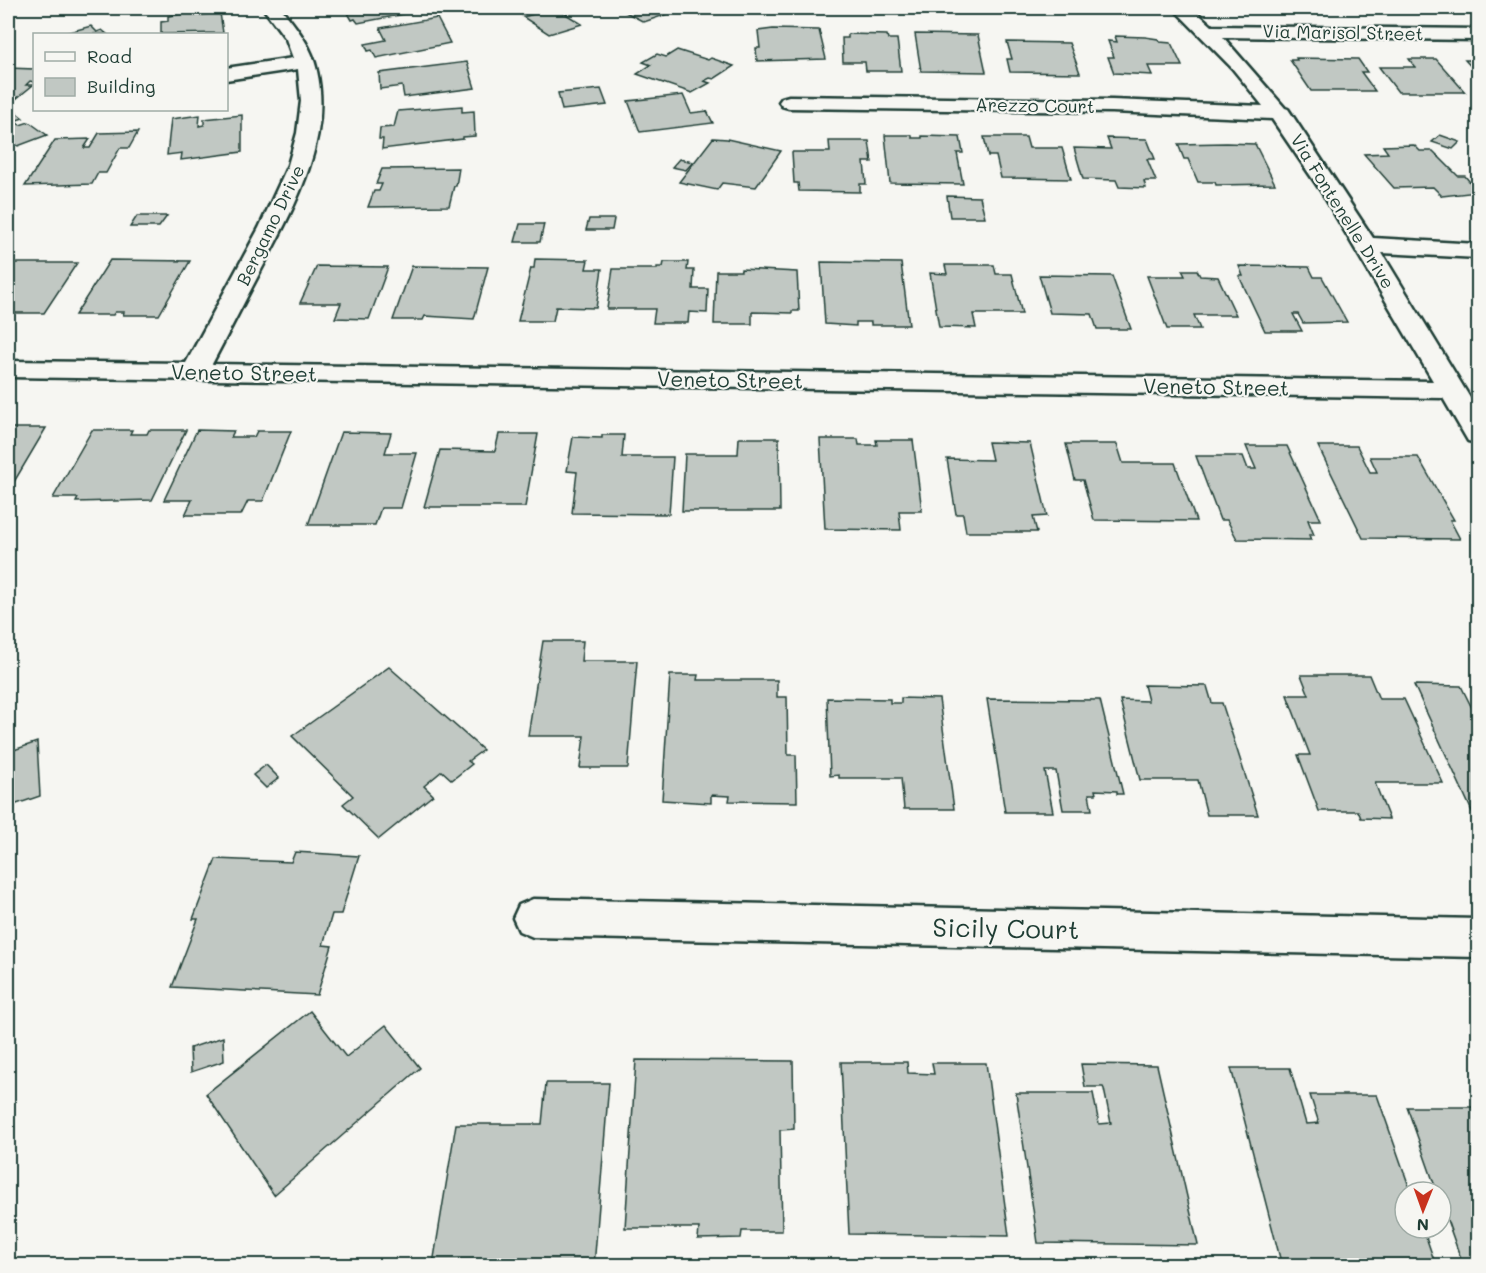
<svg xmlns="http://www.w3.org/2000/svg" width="1486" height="1273" font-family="Mali,sans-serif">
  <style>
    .building { fill: #c1c8c3; stroke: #1f3d34; stroke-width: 1.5 }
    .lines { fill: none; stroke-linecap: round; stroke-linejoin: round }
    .street-casing { stroke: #1f3d34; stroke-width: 5 }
    .street { fill: #f6f6f2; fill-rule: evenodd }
    .labels { text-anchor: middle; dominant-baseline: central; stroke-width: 4.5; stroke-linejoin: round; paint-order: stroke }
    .far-street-label { font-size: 18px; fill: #1f3d34; stroke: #f6f6f2 }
    .street-label { font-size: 21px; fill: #1f3d34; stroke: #f6f6f2 }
    .near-street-label { font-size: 26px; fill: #1f3d34; stroke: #f6f6f2 }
  </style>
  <rect width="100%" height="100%" fill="#f6f6f2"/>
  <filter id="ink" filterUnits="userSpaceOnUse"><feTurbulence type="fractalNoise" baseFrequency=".0167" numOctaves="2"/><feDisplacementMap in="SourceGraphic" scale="12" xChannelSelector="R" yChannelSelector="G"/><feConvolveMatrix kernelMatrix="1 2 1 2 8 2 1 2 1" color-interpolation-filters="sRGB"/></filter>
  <g filter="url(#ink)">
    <g class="building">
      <path d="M345 8H417L420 11 358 23 355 19 352 20Z"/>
      <path d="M556 8 582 24 549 34 523 17Z"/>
      <path d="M618 8H685L644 22Z"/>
      <rect x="795" y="8" width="50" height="1"/>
      <path d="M202 11V15L220 13 223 33 161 34V22L168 21V16Z"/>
      <path d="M437 18 450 43 376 58 372 50 368 51 365 44 386 40 380 28Z"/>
      <path d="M91 26 97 32 102 30 107 34H62Z"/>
      <path d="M773 29 819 30 826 59 757 61 756 48H760L758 31Z"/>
      <path d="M848 34 887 35 888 39H897L901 71H866L865 62H843L842 38H848Z"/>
      <path d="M915 34 978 35 986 72 921 71Z"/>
      <path d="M1115 36 1145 37 1158 39 1160 42 1171 43 1182 66H1148L1152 75 1114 73 1108 57H1114L1108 41 1117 42Z"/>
      <path d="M1007 42 1069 43 1080 73 1010 72 1007 59H1012Z"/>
      <path d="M677 50 708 60 711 58 734 66 714 79 710 78 704 81 710 83 692 93 637 74 651 65 643 62 657 54 666 57Z"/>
      <path d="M1296 58 1358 59 1367 72H1361L1375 91H1311L1290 60H1297Z"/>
      <path d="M1409 59H1436L1465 92H1398L1379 67H1415Z"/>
      <path d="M1465 60H1478V74Z"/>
      <path d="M467 62 475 88 404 97 402 86 380 89 379 73Z"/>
      <path d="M8 68 34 69V82L30 81 26 85H33L11 103H8Z"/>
      <path d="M601 89 607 105 562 110 558 93Z"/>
      <path d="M683 95 691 113 707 111 713 123 640 132 628 101Z"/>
      <path d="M462 106V112L474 111 475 136 463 137V139L382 149 383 139H379L380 128 394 127 398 111Z"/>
      <path d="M13 110 23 118 14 121 20 125 29 122 47 135 18 146 15 144 8 147V112Z"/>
      <path d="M200 115 199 126 204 125V119L242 115V152L181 160 182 153 167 155 171 119Z"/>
      <path d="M138 132 129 148H120L106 173H98L92 184 25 186 55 140 90 139 84 148H90L99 133Z"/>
      <path d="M885 135H912V138H922V136L960 137 963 153H957L963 184 890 183Z"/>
      <path d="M1440 135 1460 142 1453 149 1432 142Z"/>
      <path d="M984 137H1026L1029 148H1062L1071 179 1001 178 996 156H988Z"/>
      <path d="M713 138 727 139 781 151 756 187 722 183 717 190 679 182Z"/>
      <path d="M1107 138 1147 139 1155 159H1147L1156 181H1144L1146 188 1119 187 1116 180 1083 179 1074 148 1111 149Z"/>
      <path d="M829 141H869L872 162H864L866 184H860V192L799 191 798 183H794L792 152H830Z"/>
      <path d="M1226 143 1255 144 1275 184 1216 185 1215 182H1198L1188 159H1184L1178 144Z"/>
      <path d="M1414 145 1420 151H1433L1458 176H1465L1478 192 1442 196 1433 187 1394 188 1364 154 1388 153 1383 146Z"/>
      <path d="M679 159 693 162 686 170 672 167Z"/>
      <path d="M459 168 456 186H454L449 206 368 207 374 191H379L382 184H376L382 169Z"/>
      <path d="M947 196 980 197 985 217H950Z"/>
      <path d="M137 216H167L159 227H130Z"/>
      <path d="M589 219H614L612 230H586Z"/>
      <path d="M520 224H544L540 242H515Z"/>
      <path d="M535 259 588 260 586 269H602L596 308 556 307 553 321H518L531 268H534Z"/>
      <path d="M110 260 190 261 159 315H123L124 312H115L113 315H75Z"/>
      <path d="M664 262H688L687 270H694L693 289H708L707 313 689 312 688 323H653L655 309H607L613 269H657V267H663Z"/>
      <path d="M821 262 901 263 909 325H871V322H856V326L825 324Z"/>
      <path d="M8 263H77L44 313H8Z"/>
      <path d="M945 265H994L996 274H1012L1022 314H973L976 328 939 327 930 273 947 274Z"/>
      <path d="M317 266 388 267 369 319 335 318 341 303H300Z"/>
      <path d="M412 266 488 267 474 319 425 316 423 320H393Z"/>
      <path d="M1239 266 1309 267 1314 277H1322L1347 322 1303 323 1298 314H1293L1302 331H1265L1239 276H1243Z"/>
      <path d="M741 269 797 272 799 311H792V313L752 312V324H714L716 271H741Z"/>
      <path d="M1182 270H1197L1200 276 1218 277 1236 315H1194L1200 329H1167L1147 276H1185Z"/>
      <path d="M1039 275 1112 276 1131 329H1097L1092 314 1050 313Z"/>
      <path d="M8 428H46L8 492Z"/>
      <path d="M92 430H132L130 434H147L149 430H186L152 500 76 502 78 498H53Z"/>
      <path d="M197 430 234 431 231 437H254L257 431H291L263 501H248L241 515H185L192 500H164Z"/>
      <path d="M341 432 391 433 385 453H417L401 508H381L375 525H308Z"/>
      <path d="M499 434H538L525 507H424L440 450 495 451Z"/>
      <path d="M602 435H624L622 457H673L669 514 572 513 577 472 567 471 573 437 602 438Z"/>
      <path d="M739 438H779L780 511H682L685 454H738Z"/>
      <path d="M820 439H858L859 445H877L876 440H913L922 511H899L901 530 825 529Z"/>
      <path d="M988 442 1030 443 1047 516 1033 517 1037 532H966L963 514H956L947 459 992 460Z"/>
      <path d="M1066 444H1117L1123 463H1175L1196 521 1094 520 1083 480H1075Z"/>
      <path d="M1246 446H1287L1321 520H1308L1314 535H1309L1311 540 1237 539 1227 520H1220L1196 456H1243L1248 469H1256Z"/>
      <path d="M1318 446H1357L1370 472H1377L1370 457H1418L1454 520H1450L1460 539 1363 538Z"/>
      <path d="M543 641H583L581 661H637L628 768H580L584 736H528Z"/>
      <path d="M389 667 483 750 468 761 472 764 452 780 442 771 424 786 433 795 379 839 343 804 353 796 292 736Z"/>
      <path d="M670 675H698L697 680H777V697H787L788 755H796L797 802 729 801 730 796 711 795V803L662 800Z"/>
      <path d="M1301 675H1369L1379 699H1404L1443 783H1375L1389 819 1361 818 1358 811H1319L1298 755H1310L1287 695H1309Z"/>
      <path d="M1144 685 1207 686 1212 703H1222L1258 815H1207L1198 780H1140L1120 700 1148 701Z"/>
      <path d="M1414 685 1461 686 1474 712H1478V818H1475Z"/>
      <path d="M827 698 890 699V703H901V698L939 699 954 809H904L901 778H839V775L830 776Z"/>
      <path d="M987 699 1100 700 1123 794H1117V791L1095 790 1096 794H1089L1092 810H1063L1056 771H1045L1053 812H1005Z"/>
      <path d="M37 742 40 796 8 807V752Z"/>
      <path d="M266 765 279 778 266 788 253 775Z"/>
      <path d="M295 852 359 856 341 914H332L323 945 332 946 317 995 172 987 198 919H193L216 859 291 862Z"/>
      <path d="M310 1011 346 1057 386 1025 420 1068 274 1195 206 1094Z"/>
      <path d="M223 1037 224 1061 191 1072 190 1048Z"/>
      <path d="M636 1060 793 1061 794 1129 780 1130 782 1231H742L741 1238 698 1239 699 1228H625Z"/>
      <path d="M841 1062H907L908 1073 934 1074 932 1063H986L1009 1236 849 1234Z"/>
      <path d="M1081 1064 1157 1065 1198 1245 1038 1243 1016 1093H1093L1099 1124 1111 1123 1104 1089 1103 1087H1085Z"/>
      <path d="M1231 1068H1290L1306 1124 1319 1123 1310 1095H1377L1411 1192H1405V1228H1423L1436 1266H1282Z"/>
      <path d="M546 1083H609L594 1266 433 1264 456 1124H542Z"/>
      <path d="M1407 1107H1478V1262H1462L1441 1203V1192H1437Z"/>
    </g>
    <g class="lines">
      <g class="street-casing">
        <g id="street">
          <path d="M263 8H281C296 27 312 46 317 71 333 142 291 213 259 274 243 304 228 334 212 364L1433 381 1321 191 1272 119 1112 112 789 108 782 106 779 102 782 98 789 96 1112 100 1263 106 1232 68 1173 8H1192L1212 26 1478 29V40L1223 37 1285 108 1288 109 1373 238 1478 244V258L1382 253 1478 411V443L1468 441 1443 398 8 377V361L186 363 259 228 288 165 297 133 301 101 298 69 226 80V68L293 58 286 39Z"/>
          <path d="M533 899 1478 919V957L533 937 519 931 513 918 519 905Z"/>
        </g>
      </g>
      <use href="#street" class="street"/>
    </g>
  </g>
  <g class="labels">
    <g class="far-street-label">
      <text transform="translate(1343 32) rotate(1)">Via Marisol Street</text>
      <text transform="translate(1035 105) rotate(1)">Arezzo Court</text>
      <text transform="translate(1343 211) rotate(58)">Via Fontenelle Drive</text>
      <text transform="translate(270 225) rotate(-64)">Bergamo Drive</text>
    </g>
    <g class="street-label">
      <text transform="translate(244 372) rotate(1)">Veneto Street</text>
      <text transform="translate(730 379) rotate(1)">Veneto Street</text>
      <text transform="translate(1216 386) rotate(1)">Veneto Street</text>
    </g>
    <g class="near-street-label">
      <text transform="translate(1006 928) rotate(1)">Sicily Court</text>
    </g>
  </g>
  <rect width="1486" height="1273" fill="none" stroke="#f6f6f2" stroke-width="30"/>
  <rect x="15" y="15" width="1456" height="1243" fill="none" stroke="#1f3d34" stroke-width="2" filter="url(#ink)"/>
  <rect x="33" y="33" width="195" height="78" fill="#f6f6f2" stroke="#a0aca6" stroke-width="1.5"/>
  <rect x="45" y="52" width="30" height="9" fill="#f6f6f2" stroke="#a0aca6" stroke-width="1.5"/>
  <text x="87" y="63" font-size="18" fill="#1f3d34">Road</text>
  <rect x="45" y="78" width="30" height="18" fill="#c1c8c3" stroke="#a0aca6" stroke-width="1.5"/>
  <text x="87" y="93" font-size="18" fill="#1f3d34">Building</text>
  <g transform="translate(1423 1210) rotate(181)"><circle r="28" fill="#f6f6f2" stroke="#a0aca6" stroke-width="1.5"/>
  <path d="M0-4.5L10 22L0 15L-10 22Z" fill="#c8321e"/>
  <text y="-9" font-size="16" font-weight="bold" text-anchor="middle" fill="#1f3d34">N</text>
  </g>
</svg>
